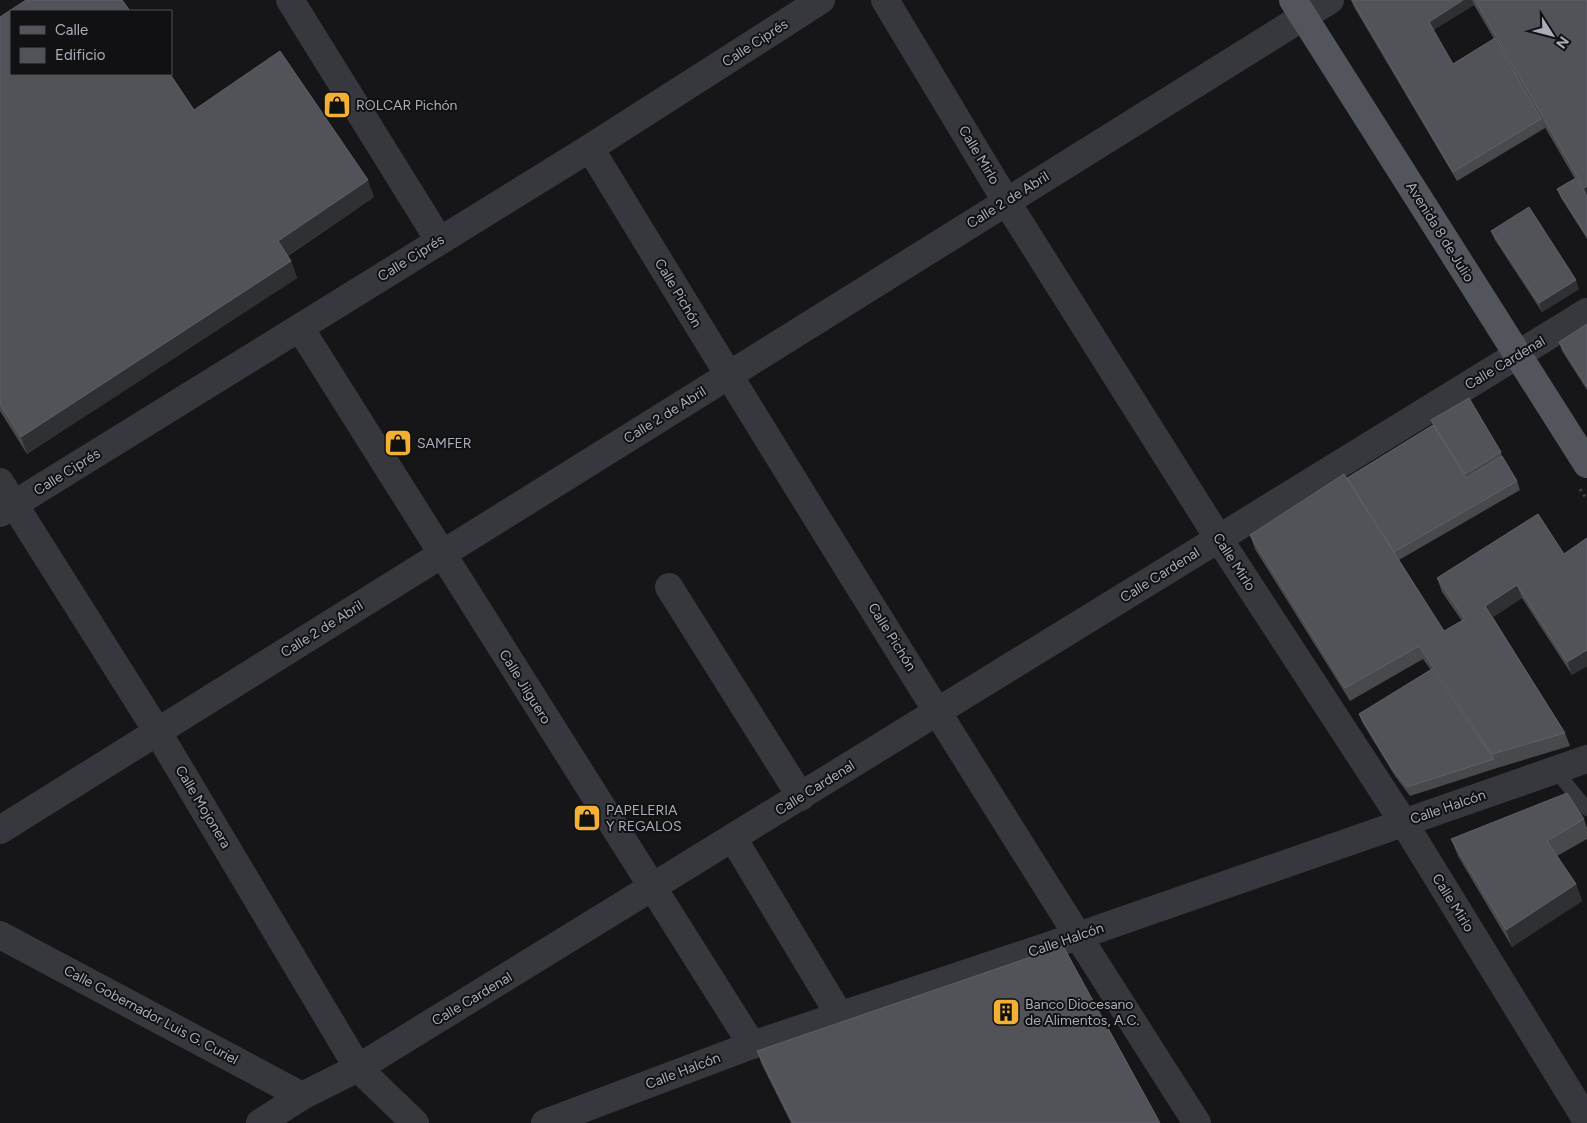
<svg xmlns="http://www.w3.org/2000/svg" width="1587" height="1123" font-family="Figtree,sans-serif">
  <style>
    .lines { fill: none; stroke-linecap: round; stroke-linejoin: round }
    .path { stroke: #3d3f44; stroke-width: 3; stroke-dasharray: 2.5 4; stroke-linecap: butt }
    .lane { stroke: #37383d; stroke-width: 14 }
    .street { stroke: #37383d; stroke-width: 28 }
    .primary { stroke: #53555c; stroke-width: 28 }
    .wall { fill: #47494d; fill-rule: evenodd }
    .shaded-wall { fill: #2f3033 }
    .building { fill: #525359; stroke: #5f6168 }
    .labels { text-anchor: middle; dominant-baseline: central; stroke-width: 4; stroke-linejoin: round; paint-order: stroke }
    .street-label { font-size: 14px; fill: #a8adb8; stroke: #111113 }
    .poi-label { font-size: 14px; fill: #a8adb8; stroke: #111113; text-anchor: start }
  </style>
  <rect width="100%" height="100%" fill="#161618"/>
  <g class="lines">
    <path class="path" d="M1580 489 1587 500"/>
    <path class="lane" d="M1555 770 1587 809"/>
    <g class="street">
      <path d="M290 0 439 240"/>
      <path d="M885 0 1006 201 1219 539 1404 823 1587 1121"/>
      <path d="M590 148C789 475 991 801 1197 1123"/>
      <path d="M300 328 752 1045"/>
      <path d="M0 482 157 731 358 1068 415 1123"/>
      <path d="M0 513 590 148 821 0"/>
      <path d="M669 587 801 797"/>
      <path d="M0 830 1330 0"/>
      <path d="M733 838 840 1016"/>
      <path d="M0 935 302 1096"/>
      <path d="M260 1123 302 1096 358 1068 1587 312"/>
      <path d="M545 1123 752 1045 1078 936 1587 759"/>
    </g>
    <path class="primary" d="M1293 0 1587 464"/>
  </g>
  <g class="wall">
    <path d="M1351 0H1587V239L1561 198 1557 189 1575 179 1543 124 1545 128 1457 181 1354 7ZM1473 3 1494 39 1453 64 1433 30 1474 5Z"/>
    <path d="M0 17 374 197 288 256 291 261 297 278 27 454 0 411Z"/>
    <path d="M1491 231 1579 289 1542 312 1495 240Z"/>
    <path d="M1587 324V390L1562 351 1559 342Z"/>
    <path d="M1431 420 1501 452 1502 456 1517 481 1520 490 1399 560 1444 631 1462 621 1442 592 1437 578 1564 554 1587 538V666L1572 675 1522 598 1493 617 1565 733 1570 746 1497 768 1410 796 1395 776 1362 722 1359 714 1431 670 1423 659 1350 701 1255 549 1250 535 1347 478 1433 425Z"/>
    <path d="M1584 819 1587 828V839L1557 856 1576 884 1582 901 1512 947 1458 856 1451 839Z"/>
    <path d="M757 1051 1160 1123H791L762 1065Z"/>
  </g>
  <g class="shaded-wall">
    <path d="M1463 0H1472L1474 5 1432 31 1429 22Z"/>
    <path d="M368 180 374 197 284 258 278 241Z"/>
    <path d="M1587 186V197L1584 188Z"/>
    <path d="M291 261 297 278 27 454 21 437Z"/>
    <path d="M1576 280 1579 289 1542 312 1539 303Z"/>
    <path d="M1517 585 1522 598 1490 619 1485 606Z"/>
    <path d="M1587 650V666L1572 675 1567 662Z"/>
    <path d="M1576 884 1582 901 1512 947 1506 930Z"/>
  </g>
  <g class="building">
    <path d="M26 0H122L130 11H11V74H170L194 110 280 51 368 180 278 241 291 261 21 437 0 404V17Z"/>
    <path d="M1352 0H1463L1429 22 1453 64 1495 38 1541 119 1453 172Z"/>
    <path d="M1475 0H1587V186L1584 188Z"/>
    <path d="M1576 178 1587 196V236L1557 189Z"/>
    <path d="M1529 207 1576 280 1539 303 1491 231Z"/>
    <path d="M1587 324V387L1559 342Z"/>
    <path d="M1469 398 1501 452 1465 474 1431 420Z"/>
    <path d="M1433 425 1466 478 1502 456 1517 481 1394 552 1347 478Z"/>
    <path d="M1344 474 1444 631 1465 619 1437 578 1538 514 1564 554 1587 538V650L1567 662 1517 585 1485 606 1565 733 1492 754 1419 646 1345 688 1250 535Z"/>
    <path d="M1432 669 1494 759 1407 787 1391 767 1359 714Z"/>
    <path d="M1567 793 1584 819 1547 841 1576 884 1506 930 1451 839Z"/>
    <path d="M1063 946 1160 1123H793L757 1051Z"/>
  </g>
  <defs>
    <g id="shop-square" transform="scale(1.4375)"><rect x="-9" y="-9" width="18" height="18" rx="4" fill="#f2b134" stroke="#111113"/><path d="M-5-2.5h2.3a2.7 3.5 0 0 1 5.4 0H5L5.5 6h-11ZM-1.5-2.5h3a1.5 2.3 0 0 0-3 0Z" fill="#111"/></g>
    <g id="building-square" transform="scale(1.4375)"><rect x="-9" y="-9" width="18" height="18" rx="4" fill="#f2b134" stroke="#111113"/><path d="M-4-6H4V6H1V3H-1V6H-4ZM-2.5-4.3h1.7v1.8h-1.7ZM.8-4.3h1.7v1.8H.8ZM-2.5-1h1.7V.8h-1.7ZM.8-1h1.7V.8H.8Z" fill="#111"/></g>
  </defs>
  <g fill-rule="evenodd">
    <use href="#shop-square" x="337" y="105"/>
    <use href="#shop-square" x="398" y="443"/>
    <use href="#shop-square" x="587" y="818"/>
    <use href="#building-square" x="1006" y="1012"/>
  </g>
  <g class="labels">
    <g class="street-label">
      <text transform="translate(755 43) rotate(-33)">Calle Ciprés</text>
      <text transform="translate(979 155) rotate(59)">Calle Mirlo</text>
      <text transform="translate(1008 200) rotate(-32)">Calle 2 de Abril</text>
      <text transform="translate(1440 232) rotate(58)">Avenida 8 de Julio</text>
      <text transform="translate(411 258) rotate(-32)">Calle Ciprés</text>
      <text transform="translate(678 293) rotate(59)">Calle Pichón</text>
      <text transform="translate(1505 363) rotate(-31)">Calle Cardenal</text>
      <text transform="translate(665 415) rotate(-32)">Calle 2 de Abril</text>
      <text transform="translate(67 472) rotate(-32)">Calle Ciprés</text>
      <text transform="translate(1234 562) rotate(57)">Calle Mirlo</text>
      <text transform="translate(1160 575) rotate(-32)">Calle Cardenal</text>
      <text transform="translate(322 629) rotate(-32)">Calle 2 de Abril</text>
      <text transform="translate(892 637) rotate(58)">Calle Pichón</text>
      <text transform="translate(525 687) rotate(58)">Calle Jilguero</text>
      <text transform="translate(815 788) rotate(-32)">Calle Cardenal</text>
      <text transform="translate(203 807) rotate(59)">Calle Mojonera</text>
      <text transform="translate(1448 807) rotate(-19)">Calle Halcón</text>
      <text transform="translate(1453 903) rotate(58)">Calle Mirlo</text>
      <text transform="translate(1066 940) rotate(-19)">Calle Halcón</text>
      <text transform="translate(472 999) rotate(-31)">Calle Cardenal</text>
      <text transform="translate(151 1015) rotate(28)">Calle Gobernador Luis G. Curiel</text>
      <text transform="translate(683 1071) rotate(-21)">Calle Halcón</text>
    </g>
    <g class="poi-label">
      <text x="356" y="105">ROLCAR Pichón</text>
      <text x="417" y="443">SAMFER</text>
      <text x="606" y="810">PAPELERIA<tspan x="606" dy="16">Y REGALOS</tspan></text>
      <text x="1025" y="1004">Banco Diocesano<tspan x="1025" dy="16">de Alimentos, A.C.</tspan></text>
    </g>
  </g>
  <rect x="10" y="10" width="162" height="65" fill="#111113" stroke="#4d4f55"/>
  <rect x="20" y="26" width="25" height="8" fill="#53555c" stroke="#4d4f55"/>
  <text x="55" y="35" font-size="15" fill="#a8adb8">Calle</text>
  <rect x="20" y="48" width="25" height="15" fill="#525359" stroke="#4d4f55"/>
  <text x="55" y="60" font-size="15" fill="#a8adb8">Edificio</text>
  <g transform="translate(1552 35) rotate(126)" stroke="#111113" stroke-width="4" paint-order="stroke">
  <path d="M0-4L9 19L0 12L-9 19Z" fill="#a8adb8"/>
  <text y="-8" font-size="14" font-weight="bold" text-anchor="middle" fill="#a8adb8">N</text>
  </g>
</svg>
